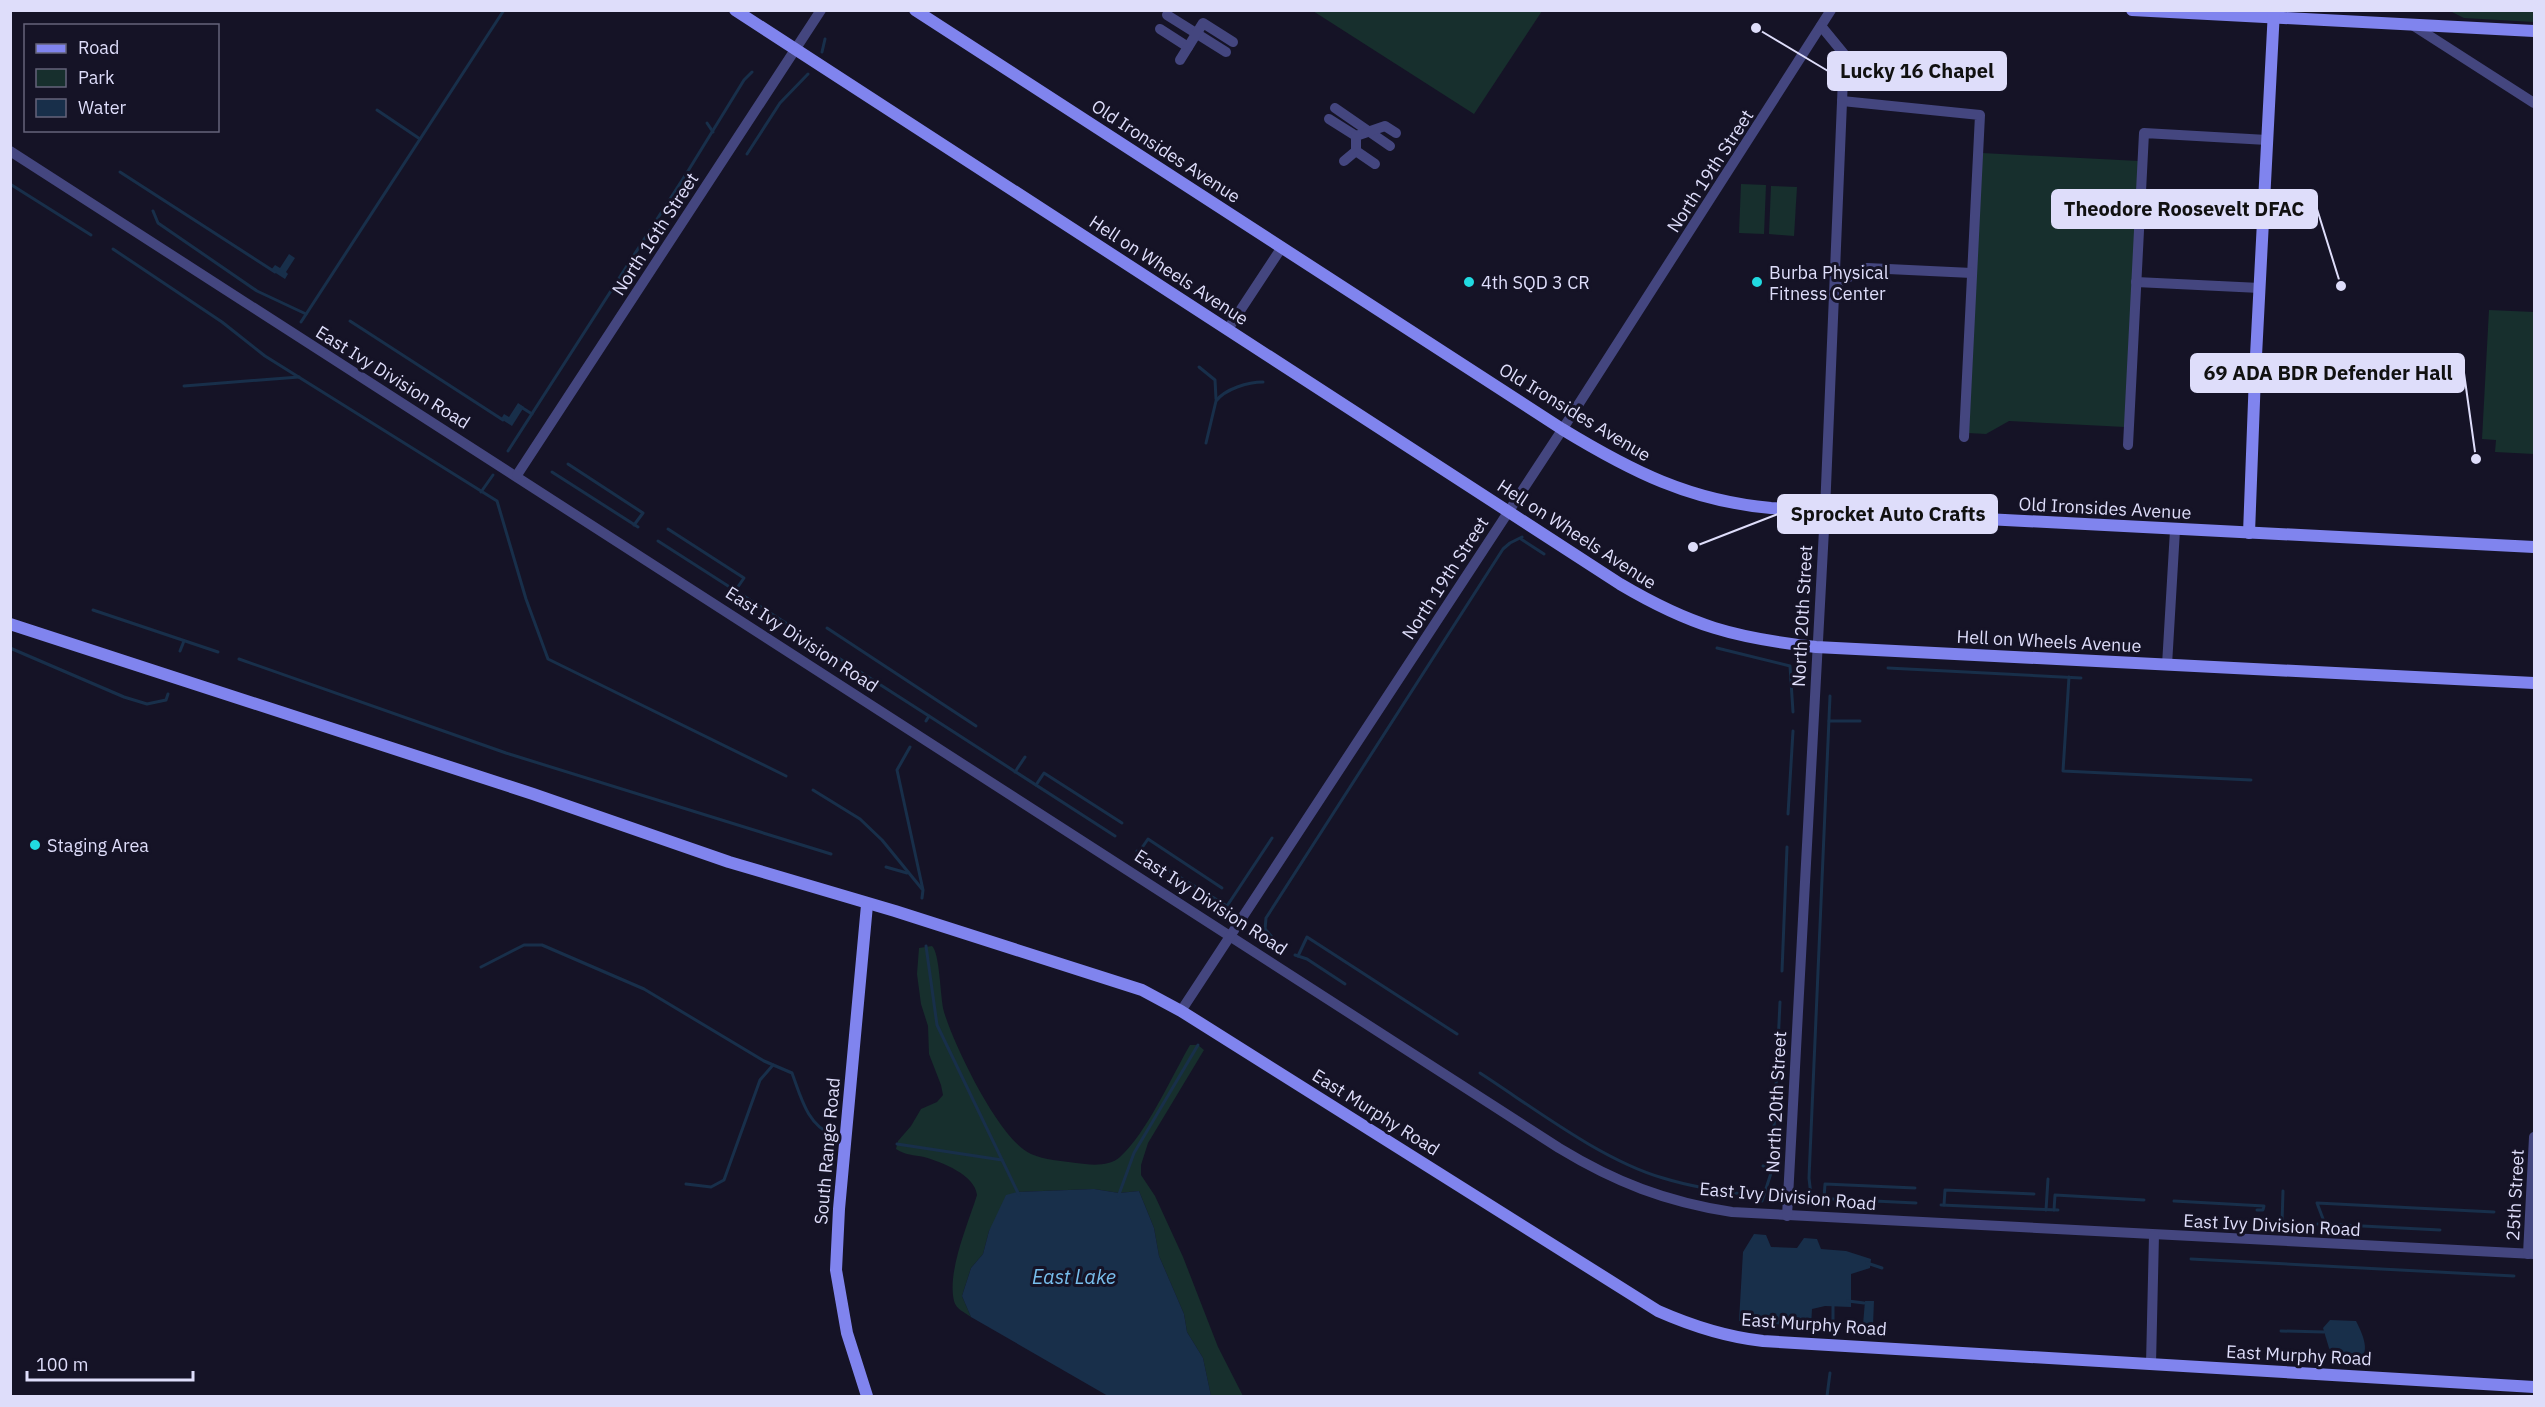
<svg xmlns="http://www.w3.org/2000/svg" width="2545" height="1407" font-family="'IBM Plex Sans',sans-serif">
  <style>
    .green { fill: #172f2d }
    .water { fill: #182f4a }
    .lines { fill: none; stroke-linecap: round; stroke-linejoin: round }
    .stream { stroke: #182f4a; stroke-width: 3 }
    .street { stroke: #44467f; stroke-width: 10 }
    .secondary { stroke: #8084ee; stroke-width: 12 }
    .poi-dot { fill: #21dae1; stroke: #151326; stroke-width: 2 }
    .labels { text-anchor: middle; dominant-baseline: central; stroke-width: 6; stroke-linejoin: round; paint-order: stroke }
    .street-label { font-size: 18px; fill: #deddfa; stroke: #151326 }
    .poi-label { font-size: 18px; fill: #deddfa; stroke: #151326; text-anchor: start }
    .water-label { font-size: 20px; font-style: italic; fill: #78beed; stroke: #151326 }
    .leader { fill: none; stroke: #deddfa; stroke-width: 2 }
    .callout-dot { fill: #deddfa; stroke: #151326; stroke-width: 2 }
    .callout { fill: #deddfa; stroke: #deddfa; stroke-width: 2 }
    .callout-label { font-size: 20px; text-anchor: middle; font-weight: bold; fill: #111 }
  </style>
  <rect width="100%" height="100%" fill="#151326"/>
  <g class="green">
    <path d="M1313 11 1542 10V11L1474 114Z"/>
    <path d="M2450 11H2534V22L2464 18Z"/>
    <path d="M1982 153 2139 161 2125 427 2009 421 1986 434 1968 433Z"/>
    <path d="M1741 184 1766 185 1764 234 1739 233Z"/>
    <path d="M1771 186 1797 187 1794 236 1769 234Z"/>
    <path d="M2489 310 2534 312V454L2495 452 2496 440 2482 439Z"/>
    <path d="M932 946C940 953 940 997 944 1012 954 1045 999 1140 1031 1154 1045 1160 1061 1161 1076 1163 1090 1165 1109 1167 1120 1157 1146 1134 1172 1076 1190 1045H1198L1204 1050 1148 1143 1141 1165V1175L1155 1196 1183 1257 1218 1347 1243 1396H1211L1203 1358 1187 1332 1184 1314 1159 1256 1154 1228 1139 1191 1119 1193 1094 1189 1017 1192 989 1231 983 1254 971 1268 962 1296 971 1317C964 1312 956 1309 954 1301 947 1271 968 1224 977 1195 975 1175 942 1162 924 1157 914 1155 905 1155 896 1149L898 1141 911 1126 921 1109 937 1102 943 1095 941 1085 929 1054 928 1026 921 1004 917 974 919 948Z"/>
  </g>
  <g class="water">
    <path d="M289 254 295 258 286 272 288 274 285 279 271 270 275 265 280 268Z"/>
    <path d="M518 403 524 407 512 426 501 419 504 414 509 417Z"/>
    <path d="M1094 1189 1119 1193 1139 1191 1154 1228 1159 1256 1184 1314 1187 1332 1203 1358 1211 1396H1108L971 1317 962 1296 971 1268 983 1254 989 1231 1006 1195 1017 1192Z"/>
    <path d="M1754 1234 1766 1235 1771 1247 1797 1248 1804 1238 1817 1239 1821 1249 1846 1251 1871 1259 1870 1268 1851 1274V1307L1825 1306 1812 1309 1811 1327 1739 1321 1743 1252Z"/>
    <path d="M1865 1301H1874L1873 1325H1863Z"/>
    <path d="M2330 1320 2356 1321C2369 1346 2372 1366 2336 1359L2329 1348 2323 1328Z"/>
  </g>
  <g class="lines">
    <g class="stream">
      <path d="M822 52 825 39"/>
      <path d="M377 110 420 139"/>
      <path d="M707 123 713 132"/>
      <path d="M747 154 780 103 808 74"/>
      <path d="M120 172 275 272"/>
      <path d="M10 184 91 235"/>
      <path d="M153 211 158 223 257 291 306 314"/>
      <path d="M113 249 222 322 265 356 497 501 526 599 548 659 786 776"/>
      <path d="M350 321 503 420"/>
      <path d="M301 322 504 10"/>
      <path d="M1199 367 1215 380 1216 399"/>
      <path d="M184 386 299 377"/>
      <path d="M521 407 532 414"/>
      <path d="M1206 443 1216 401C1225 389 1248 382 1263 382"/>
      <path d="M508 451 688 171 744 80 752 72"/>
      <path d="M568 464 643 513 634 525"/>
      <path d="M552 472 638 527"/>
      <path d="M481 492 493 475"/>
      <path d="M1537 514 1539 511"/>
      <path d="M668 529 744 578 735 591"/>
      <path d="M1521 539 1544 554"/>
      <path d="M658 541 789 625"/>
      <path d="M1458 553 1475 526"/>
      <path d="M93 610 218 652"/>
      <path d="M827 628 976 726"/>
      <path d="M10 648 124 697 147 704 166 700 168 694"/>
      <path d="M823 648 929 716"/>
      <path d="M1717 648 1790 666 1793 712"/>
      <path d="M180 651 184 641"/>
      <path d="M239 659 506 753 831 854"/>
      <path d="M1888 668 2081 678"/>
      <path d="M2069 677 2063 771 2251 780"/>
      <path d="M926 721 929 716 1115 836"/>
      <path d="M1829 721H1860"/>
      <path d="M910 747 897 770 923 890 922 898"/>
      <path d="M1015 772 1025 757"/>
      <path d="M1036 785 1044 773 1122 823"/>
      <path d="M813 790 860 819 882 840 922 889"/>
      <path d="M1788 814 1793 731"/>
      <path d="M1137 851 1227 906 1272 838"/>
      <path d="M1139 852 1148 839 1222 888"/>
      <path d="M886 867 907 873"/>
      <path d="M1265 929 1266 918 1503 549 1510 543 1522 537"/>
      <path d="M1263 932 1265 929 1279 945"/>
      <path d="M926 946 937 1025 1019 1195"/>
      <path d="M1295 955 1307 959 1345 984"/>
      <path d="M1298 956 1307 937 1457 1034"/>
      <path d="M481 967 524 945H542L644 989 764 1061 792 1073C801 1097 807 1125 833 1135"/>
      <path d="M1782 971 1787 847"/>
      <path d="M1480 1073C1534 1108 1601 1160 1663 1178 1695 1188 1729 1192 1762 1197"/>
      <path d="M897 1144 1002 1160"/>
      <path d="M1763 1166 1772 1167"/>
      <path d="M686 1184 711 1187 724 1180 760 1080 773 1065"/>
      <path d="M1118 1197 1134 1153 1198 1045"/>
      <path d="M1811 1198 1916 1203"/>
      <path d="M1824 1198 1825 1184 1915 1188"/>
      <path d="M1762 1201 1772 1170 1780 1002"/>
      <path d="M2174 1201 2264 1206 2263 1210H2257"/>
      <path d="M1812 1204 1809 1178 1830 696"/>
      <path d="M1941 1205 2058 1210"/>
      <path d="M1944 1205 1945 1190 2034 1194"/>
      <path d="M2046 1210 2048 1179"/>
      <path d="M2054 1210 2055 1195 2144 1200"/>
      <path d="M2261 1221 2287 1223"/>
      <path d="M2282 1223 2283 1191"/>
      <path d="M2318 1224 2343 1225"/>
      <path d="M2325 1224 2317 1203 2494 1212"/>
      <path d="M2342 1230 2343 1225 2440 1230"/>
      <path d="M2191 1259 2514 1276"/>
      <path d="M1867 1263 1882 1268"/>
      <path d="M1848 1301 1864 1303"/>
      <path d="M2281 1331 2324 1332"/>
      <path d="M1833 1335V1302"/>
      <path d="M1827 1396 1830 1373"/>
    </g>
    <g class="street">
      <path d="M1167 15 1226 52"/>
      <path d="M2414 26 2534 103"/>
      <path d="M1160 29 1188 47"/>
      <path d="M1180 60 1203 23 1233 42"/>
      <path d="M1842 101 1980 115 1964 437"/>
      <path d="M1335 108 1390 146"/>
      <path d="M1329 119 1356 136"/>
      <path d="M10 151 1559 1148C1615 1182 1666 1202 1732 1212L2534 1254"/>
      <path d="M1356 151 1375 164"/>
      <path d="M1344 161 1356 151V136L1385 126 1396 133"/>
      <path d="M2136 282 2260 288"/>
      <path d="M1835 284 1867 268 1972 273"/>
      <path d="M1228 329 1282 247"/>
      <path d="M2128 445 2144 133 2267 140"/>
      <path d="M517 475 821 10"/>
      <path d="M2167 665 2175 530"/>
      <path d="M1181 1011 1564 427 1831 10"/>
      <path d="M1787 1216 1825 511 1844 54 1821 26"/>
      <path d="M2528 1254 2534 1137"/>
      <path d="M2151 1364 2154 1235"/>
    </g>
    <g class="secondary">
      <path d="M735 10 1620 584C1691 626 1735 638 1816 647L2534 683"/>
      <path d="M915 10 1562 429C1631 471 1690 501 1771 508L2534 547"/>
      <path d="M2132 10 2534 31"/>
      <path d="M2249 533 2255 375 2274 10"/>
      <path d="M10 624 533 794 729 862 895 911 1142 990 1181 1011 1658 1311C1692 1326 1726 1337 1763 1341L2534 1387"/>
      <path d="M867 905 839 1209 836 1270 847 1333 867 1396"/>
    </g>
  </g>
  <g class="poi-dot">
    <circle cx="1469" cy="282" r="6"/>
    <circle cx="1757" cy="282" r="6"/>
    <circle cx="35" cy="845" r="6"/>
  </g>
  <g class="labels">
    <g class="street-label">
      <text transform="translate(1166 151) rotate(33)">Old Ironsides Avenue</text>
      <text transform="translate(1710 171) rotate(-57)">North 19th Street</text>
      <text transform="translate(655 234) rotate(-57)">North 16th Street</text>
      <text transform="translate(1169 270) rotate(33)">Hell on Wheels Avenue</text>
      <text transform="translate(393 377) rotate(32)">East Ivy Division Road</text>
      <text transform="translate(1575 412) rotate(31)">Old Ironsides Avenue</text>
      <text transform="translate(2105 508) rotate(3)">Old Ironsides Avenue</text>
      <text transform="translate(1577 534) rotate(33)">Hell on Wheels Avenue</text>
      <text transform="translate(1445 578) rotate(-57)">North 19th Street</text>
      <text transform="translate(1802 616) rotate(-87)">North 20th Street</text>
      <text transform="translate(802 639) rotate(33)">East Ivy Division Road</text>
      <text transform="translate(2049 641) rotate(3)">Hell on Wheels Avenue</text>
      <text transform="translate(1211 902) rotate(33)">East Ivy Division Road</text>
      <text transform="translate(1776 1102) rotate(-87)">North 20th Street</text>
      <text transform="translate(1376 1112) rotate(32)">East Murphy Road</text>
      <text transform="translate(827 1151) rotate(-85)">South Range Road</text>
      <text transform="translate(2515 1195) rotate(-87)">25th Street</text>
      <text transform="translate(1788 1196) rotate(5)">East Ivy Division Road</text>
      <text transform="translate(2272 1225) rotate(3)">East Ivy Division Road</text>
      <text transform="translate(1814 1324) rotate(4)">East Murphy Road</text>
      <text transform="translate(2299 1355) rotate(3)">East Murphy Road</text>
    </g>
    <g class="poi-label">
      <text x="1769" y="272">Burba Physical<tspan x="1769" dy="21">Fitness Center</tspan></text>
      <text x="1481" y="282">4th SQD 3 CR</text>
      <text x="47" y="845">Staging Area</text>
    </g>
    <g class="water-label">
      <text x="1074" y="1276">East Lake</text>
    </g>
  </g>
  <path class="leader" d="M1756 28L1828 71M2341 286L2317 209M2476 459L2464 373M1693 547L1778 514"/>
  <g class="callout-dot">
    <circle cx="1756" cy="28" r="6"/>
    <circle cx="2341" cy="286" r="6"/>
    <circle cx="2476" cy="459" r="6"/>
    <circle cx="1693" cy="547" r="6"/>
  </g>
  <g class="callout">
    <rect x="1828" y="52" width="178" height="38" rx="6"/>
    <rect x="2052" y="190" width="265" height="38" rx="6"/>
    <rect x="2191" y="354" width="273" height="38" rx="6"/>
    <rect x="1778" y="495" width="219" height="38" rx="6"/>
  </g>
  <g class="callout-label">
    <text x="1917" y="78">Lucky 16 Chapel</text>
    <text x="2184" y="216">Theodore Roosevelt DFAC</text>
    <text x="2328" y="380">69 ADA BDR Defender Hall</text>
    <text x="1888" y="521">Sprocket Auto Crafts</text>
  </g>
  <rect width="2545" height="1407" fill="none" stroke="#deddfa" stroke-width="24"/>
  <rect x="24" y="24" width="195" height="108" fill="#151326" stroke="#65647b" stroke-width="1.5"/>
  <rect x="36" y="44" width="30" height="9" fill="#8084ee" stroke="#65647b" stroke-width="1.5"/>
  <text x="78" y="54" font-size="18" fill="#deddfa">Road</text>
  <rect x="36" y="69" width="30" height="18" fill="#172f2d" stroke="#65647b" stroke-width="1.5"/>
  <text x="78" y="84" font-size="18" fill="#deddfa">Park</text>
  <rect x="36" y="99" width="30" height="18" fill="#182f4a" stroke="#65647b" stroke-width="1.5"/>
  <text x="78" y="114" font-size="18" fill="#deddfa">Water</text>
  <path d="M27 1371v9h166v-9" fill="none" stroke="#deddfa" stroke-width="3"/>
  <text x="36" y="1371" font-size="18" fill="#deddfa" stroke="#151326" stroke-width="4.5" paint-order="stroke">100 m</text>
</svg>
